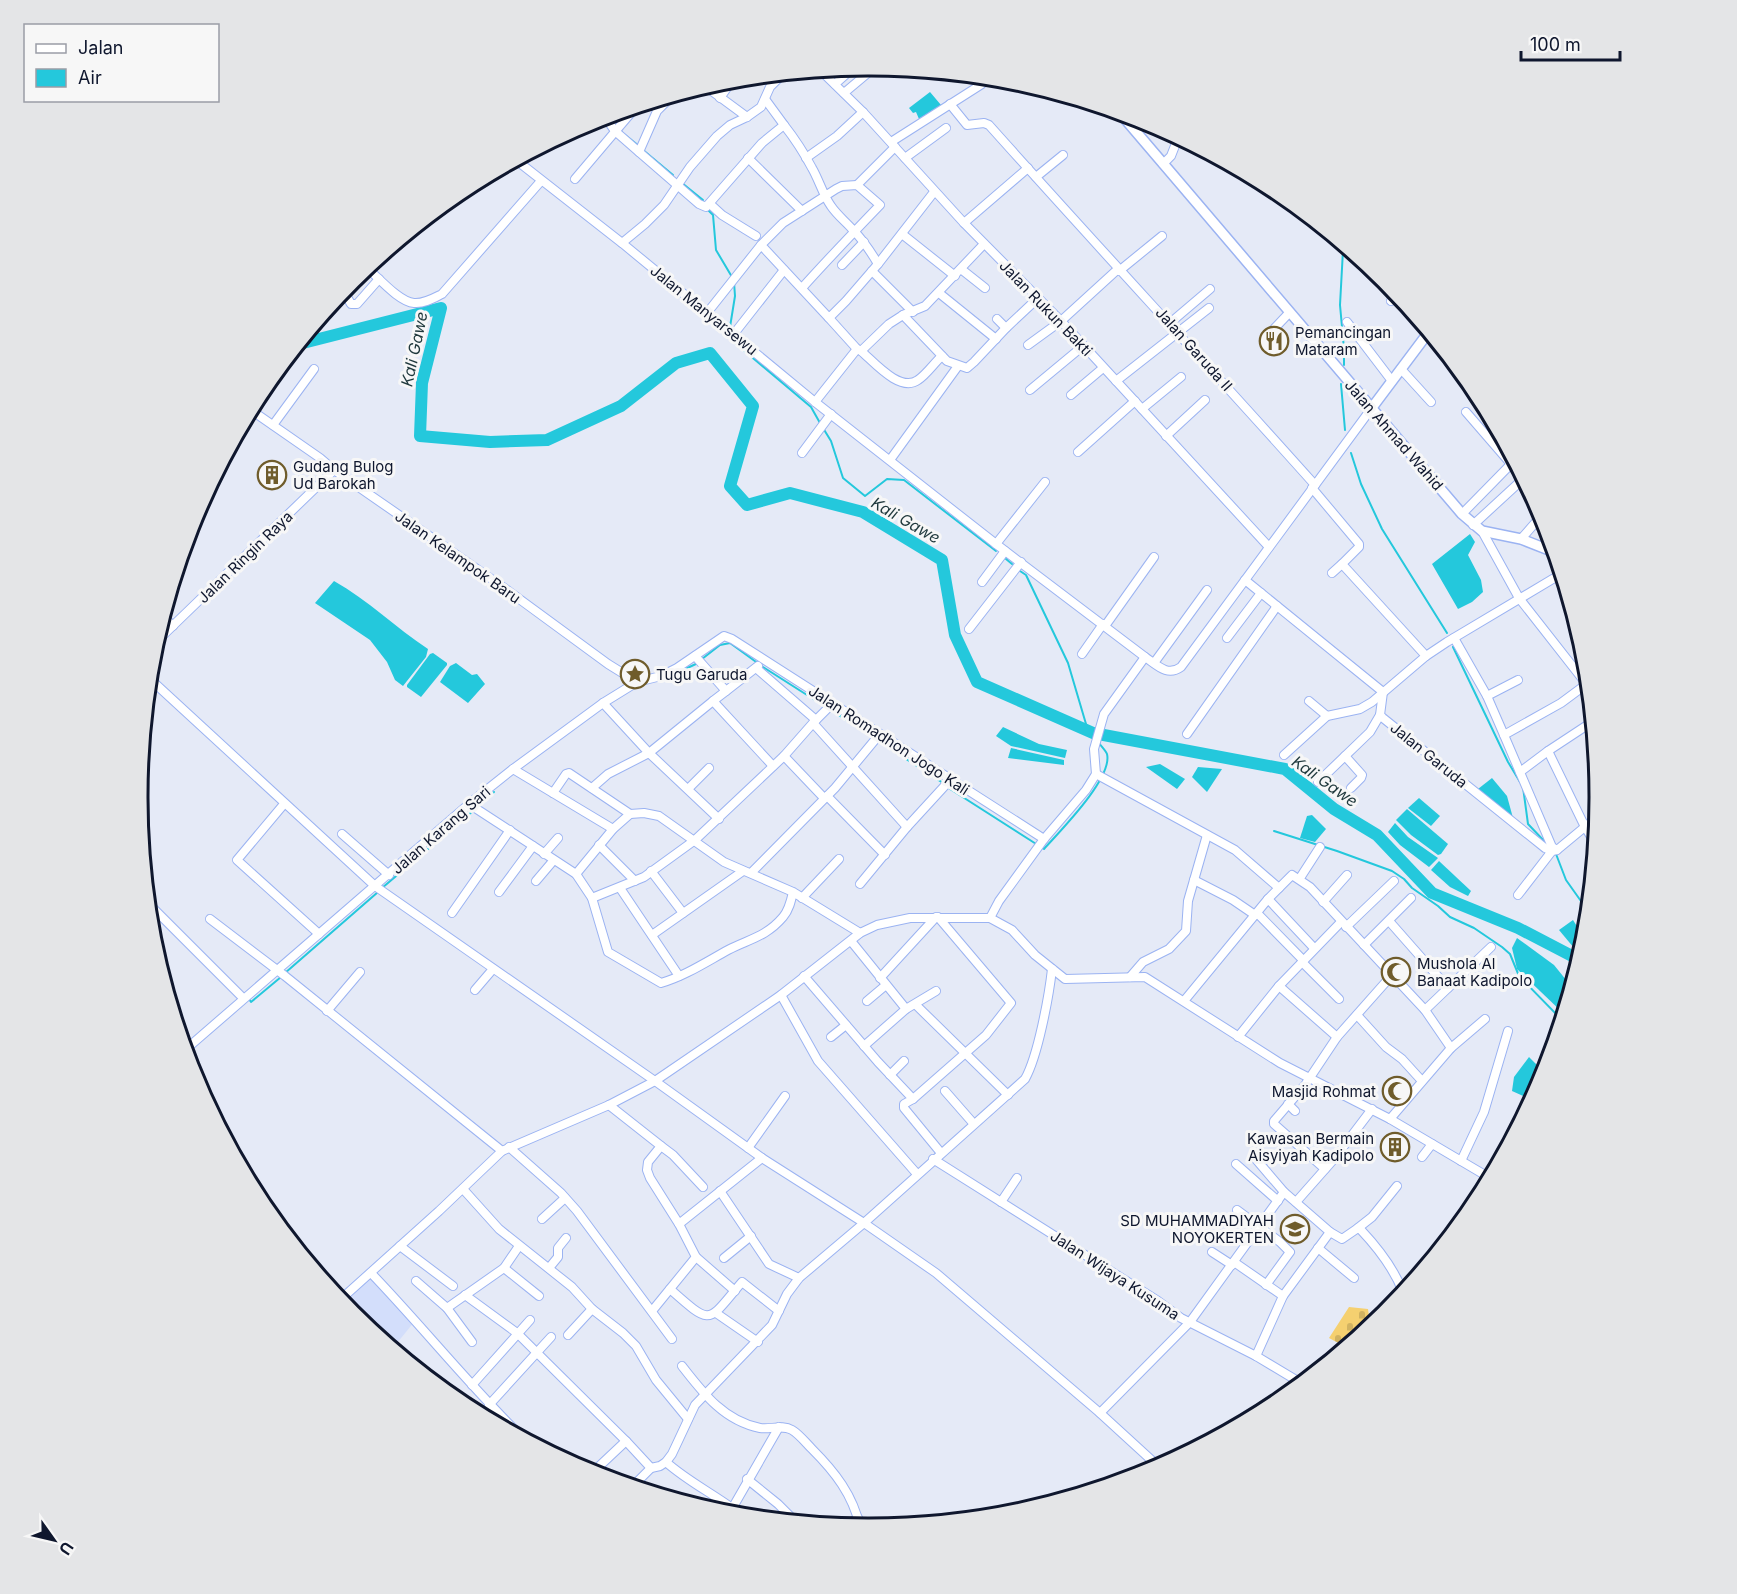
<svg xmlns="http://www.w3.org/2000/svg" width="1737" height="1594" font-family="Inter,sans-serif">
  <style>
    .built { fill: #d3defb }
    .cemetery { fill: url(#cemetery-stones) }
    .water { fill: #24c8dc }
    .lines { fill: none; stroke-linecap: round; stroke-linejoin: round }
    .stream { stroke: #24c8dc; stroke-width: 2 }
    .river { stroke: #24c8dc; stroke-width: 12 }
    .minor-casing { stroke: #9bb3f2; stroke-width: 10 }
    .tertiary-casing { stroke: #9bb3f2; stroke-width: 12 }
    .minor { stroke: #fff; stroke-width: 8 }
    .tertiary { stroke: #fff; stroke-width: 9 }
    .labels { text-anchor: middle; dominant-baseline: central; stroke-width: 6; stroke-linejoin: round; paint-order: stroke }
    .street-label { font-size: 15px; fill: #0f172e; stroke: #f7f7f7 }
    .poi-label { font-size: 15px; fill: #0f172e; stroke: #f7f7f7; text-anchor: start }
    .water-label { font-size: 16px; font-style: italic; fill: #1f383c; stroke: #f7f7f7 }
    .rim { fill: none; stroke: #0f172e; stroke-width: 3 }
  </style>
  <defs>
    <pattern id="cemetery-stones" width="16" height="16" patternUnits="userSpaceOnUse" patternTransform="scale(1.5)"><rect width="16" height="16" fill="#f5d070"/><path d="M2 7V4a2 2 0 0 1 4 0v3zM10 15v-3a2 2 0 0 1 4 0v3z" fill="#d1b261"/></pattern>
  </defs>
  <rect width="100%" height="100%" fill="#e5eaf7"/>
  <path class="built" d="M371 1276 414 1322 393 1348 351 1314 344 1305Z"/>
  <path class="cemetery" d="M1349 1307 1368 1309 1369 1316 1374 1323 1343 1348 1344 1346 1329 1338Z"/>
  <g class="water">
    <path d="M930 92 941 105 919 119 916 112 913 113 909 108Z"/>
    <path d="M1470 534 1475 542 1468 555 1481 580 1483 592 1472 602 1458 609 1432 564Z"/>
    <path d="M334 581C368 600 396 628 428 649L426 657 403 686 395 680 387 662 370 640 315 603Z"/>
    <path d="M433 653 447 663V665L421 697 407 687V685L430 654Z"/>
    <path d="M456 663 472 675 477 674 485 684 468 703 440 682 450 666Z"/>
    <path d="M1003 727 1039 744 1067 750 1065 758 1011 746 996 736Z"/>
    <path d="M1011 748 1064 760V765L1008 758Z"/>
    <path d="M1160 764 1185 779 1177 789 1146 767Z"/>
    <path d="M1198 767 1222 769 1207 792 1192 777Z"/>
    <path d="M1492 778 1507 796 1513 818 1486 799 1478 789Z"/>
    <path d="M1419 798 1440 816 1431 826 1408 808Z"/>
    <path d="M1407 809 1448 844 1441 854 1438 855 1411 835 1396 820Z"/>
    <path d="M1312 815 1326 829 1315 842 1300 838 1307 816Z"/>
    <path d="M1395 823 1408 837 1438 858 1429 867 1400 845 1388 832Z"/>
    <path d="M1439 861 1471 891 1468 896 1450 887 1431 870Z"/>
    <path d="M1573 920 1585 939 1582 952 1579 954 1559 930Z"/>
    <path d="M1517 938 1554 965 1571 986 1563 1013 1517 969 1512 948Z"/>
    <path d="M1529 1057 1544 1072 1536 1079 1528 1098 1512 1091 1514 1077Z"/>
  </g>
  <g class="lines">
    <g class="stream">
      <path d="M620 131 639 146"/>
      <path d="M643 150 673 175"/>
      <path d="M682 183 703 200"/>
      <path d="M707 209 713 215 716 250 732 277"/>
      <path d="M1340 242 1343 250 1340 305 1344 349V365"/>
      <path d="M730 327 735 296 734 282"/>
      <path d="M734 342 811 407 820 423"/>
      <path d="M1341 384 1345 430"/>
      <path d="M823 428 831 441 843 478 865 496 887 479 904 480 996 551"/>
      <path d="M1351 453 1361 484 1382 529 1447 633"/>
      <path d="M1006 559 1012 564"/>
      <path d="M1020 571 1026 575 1068 663 1086 724 1094 735"/>
      <path d="M1453 647 1508 762 1520 782"/>
      <path d="M702 659 720 645 730 643 763 667 873 737"/>
      <path d="M668 677 698 663"/>
      <path d="M877 740 943 783"/>
      <path d="M947 787 1044 849C1060 831 1113 778 1107 754 1106 751 1101 746 1099 743"/>
      <path d="M1523 787 1528 824 1546 843"/>
      <path d="M478 806 494 792"/>
      <path d="M1274 831 1337 851 1392 871 1404 879 1412 888 1438 906 1450 917 1474 928 1502 947 1510 954 1519 976 1561 1019"/>
      <path d="M1556 854 1566 880 1588 911"/>
      <path d="M382 888 474 810"/>
      <path d="M285 973 378 892"/>
      <path d="M249 999 251 1002 281 977"/>
    </g>
    <path class="river" d="M299 344 441 308 422 383 420 436 490 442 547 440 621 406 676 363 710 353 753 406 730 486 747 505 790 493 863 512 942 560 955 635 977 682 1093 733 1285 769 1334 809 1377 835 1432 893 1518 928 1572 956 1579 962"/>
    <g class="minor-casing">
      <g id="minor">
        <path d="M821 71 863 112 964 223 1061 321 1269 547"/>
        <path d="M835 84 853 68"/>
        <path d="M705 86 747 117"/>
        <path d="M844 93 875 67"/>
        <path d="M720 98 729 85"/>
        <path d="M950 104 967 125 984 123 989 125C1097 246 1207 364 1315 485"/>
        <path d="M605 117 615 131 639 152 657 111 671 97"/>
        <path d="M784 125C795 139 804 153 812 168 819 180 823 195 831 206 837 215 846 222 853 230 863 240 871 252 878 264L846 301 829 318 761 245 783 223 836 189 842 186 857 185 880 205 879 206C853 233 827 260 802 288"/>
        <path d="M891 142 982 84"/>
        <path d="M639 152 699 204 706 207 762 143 784 125 765 99"/>
        <path d="M748 158 802 211"/>
        <path d="M806 158 837 136 863 112"/>
        <path d="M905 158 946 128"/>
        <path d="M516 160 622 243 815 402 996 544 1145 657C1157 665 1167 677 1181 667L1371 409"/>
        <path d="M1163 164 1171 156 1178 138"/>
        <path d="M1036 177 1063 155"/>
        <path d="M575 179 636 107"/>
        <path d="M857 185 895 147"/>
        <path d="M710 204 722 215 756 236"/>
        <path d="M964 223 1028 168"/>
        <path d="M902 234 955 276"/>
        <path d="M622 243 645 224 664 205 690 167 717 136 730 125 747 117 761 107 770 87 783 74"/>
        <path d="M984 244 925 306 903 315 947 361 967 368 974 362 1006 328 1038 298"/>
        <path d="M878 264 934 192"/>
        <path d="M842 265 864 242"/>
        <path d="M367 268C378 277 399 302 414 303 424 304 434 298 442 294L541 181"/>
        <path d="M961 269 985 288"/>
        <path d="M872 271 913 312"/>
        <path d="M1119 271 1162 236"/>
        <path d="M343 290 351 304H357L379 279"/>
        <path d="M939 293 996 339"/>
        <path d="M1391 301 1397 294"/>
        <path d="M707 313 761 245"/>
        <path d="M829 318 857 349 861 351 889 324 903 315"/>
        <path d="M997 319 1006 328"/>
        <path d="M1347 322 1392 381"/>
        <path d="M1170 323 1210 289"/>
        <path d="M1271 332 1289 313"/>
        <path d="M733 335 784 270"/>
        <path d="M1028 345 1061 321 1118 269"/>
        <path d="M861 351C874 362 900 393 918 380 927 374 934 363 942 356"/>
        <path d="M1401 369 1431 402"/>
        <path d="M1116 381 1209 308"/>
        <path d="M1470 384V383"/>
        <path d="M1030 390 1083 346"/>
        <path d="M1071 395 1103 368"/>
        <path d="M815 402 857 349"/>
        <path d="M1142 409 1181 377"/>
        <path d="M251 410 320 458 334 470 503 587 608 664 637 682"/>
        <path d="M1466 412 1511 464"/>
        <path d="M273 425 314 369"/>
        <path d="M1166 436 1205 400"/>
        <path d="M1078 452 1135 401"/>
        <path d="M802 453 831 414"/>
        <path d="M890 460 958 366"/>
        <path d="M1312 488 1359 544V547L1342 564 1426 656"/>
        <path d="M1462 514 1514 461"/>
        <path d="M1473 525 1523 479"/>
        <path d="M1482 531 1519 598 1588 686"/>
        <path d="M1521 539 1542 515"/>
        <path d="M996 544 1045 482"/>
        <path d="M1332 573 1342 564"/>
        <path d="M1245 580 1383 692 1380 715 1383 718 1545 848 1552 851"/>
        <path d="M982 582 1005 551"/>
        <path d="M163 616 173 626"/>
        <path d="M1105 626 1154 557"/>
        <path d="M969 629 1021 562"/>
        <path d="M1227 638 1261 593"/>
        <path d="M1454 638 1487 696 1504 735"/>
        <path d="M155 643 334 470"/>
        <path d="M1082 654 1103 624"/>
        <path d="M695 656 726 691 713 701 773 766"/>
        <path d="M1154 663 1207 590"/>
        <path d="M756 668 816 720"/>
        <path d="M149 678 375 886 655 1081 762 1158 864 1223 936 1273 1100 1413 1159 1467"/>
        <path d="M726 691 758 666"/>
        <path d="M1487 696 1518 680"/>
        <path d="M1309 701 1327 716"/>
        <path d="M603 703 649 753 719 819"/>
        <path d="M814 722 832 704"/>
        <path d="M1187 734 1277 606"/>
        <path d="M1548 751 1585 827 1595 843"/>
        <path d="M1284 755 1327 716 1360 709 1372 702 1426 656 1447 642 1561 574"/>
        <path d="M784 756 824 798"/>
        <path d="M1345 756 1362 775 1361 778 1351 788"/>
        <path d="M513 769 613 829"/>
        <path d="M1520 772 1548 751 1592 722"/>
        <path d="M1096 774 1235 850 1279 888"/>
        <path d="M1318 782 1370 732 1380 715"/>
        <path d="M592 788 608 774 649 753 713 701"/>
        <path d="M689 788 709 768"/>
        <path d="M553 793 566 774 569 773 630 814"/>
        <path d="M827 796 885 855"/>
        <path d="M284 804 237 860 319 934"/>
        <path d="M469 804 576 874"/>
        <path d="M342 834 389 875"/>
        <path d="M599 845 635 881"/>
        <path d="M1557 850 1552 847 1504 735 1561 703 1588 683"/>
        <path d="M544 854 558 838"/>
        <path d="M651 871 683 913"/>
        <path d="M751 873 835 788 879 735"/>
        <path d="M1300 878 1320 847"/>
        <path d="M1194 880 1233 900 1255 915"/>
        <path d="M536 881 553 861"/>
        <path d="M860 884 907 827 951 779"/>
        <path d="M620 888 679 976"/>
        <path d="M499 892 533 846"/>
        <path d="M793 892C791 901 789 910 783 917 766 937 749 939 728 950 706 962 685 976 661 983L608 952 592 898 576 874 613 829 630 814 644 813 659 816 724 862 793 892 860 933"/>
        <path d="M1518 895 1552 851 1557 850 1598 816"/>
        <path d="M592 898 644 877 695 840 784 756 813 723 907 827"/>
        <path d="M802 898 839 859"/>
        <path d="M1268 899 1314 948"/>
        <path d="M1323 902 1347 875"/>
        <path d="M148 903 243 998"/>
        <path d="M452 913 510 830"/>
        <path d="M1257 913 1303 960"/>
        <path d="M990 918 999 901 1044 839 1086 790 1096 774 1094 749 1104 714 1145 657"/>
        <path d="M210 919 285 976 502 1151"/>
        <path d="M1389 921 1448 988"/>
        <path d="M1346 927 1394 881"/>
        <path d="M652 935 743 871"/>
        <path d="M851 941 906 1009"/>
        <path d="M1364 945 1411 898"/>
        <path d="M1302 962 1339 999"/>
        <path d="M804 976 878 1062 913 1099 904 1104V1108L941 1153"/>
        <path d="M1130 977 1143 962 1169 949 1186 931 1188 901 1207 835"/>
        <path d="M880 978 936 917"/>
        <path d="M1279 986 1337 1037"/>
        <path d="M475 990 493 969"/>
        <path d="M781 995 818 1061 917 1174"/>
        <path d="M867 1001 886 985"/>
        <path d="M1184 1001 1268 899 1292 875 1310 887 1425 1010 1451 1048"/>
        <path d="M916 1005 1008 1095"/>
        <path d="M1425 1010 1491 947"/>
        <path d="M327 1011 360 972"/>
        <path d="M1357 1015 1386 1047 1402 1059 1422 1081"/>
        <path d="M831 1037 846 1025"/>
        <path d="M1238 1037 1279 986 1341 922"/>
        <path d="M864 1046 906 1009 936 991"/>
        <path d="M185 1050 469 804 513 769 603 703 637 682 661 676 677 668 724 636 732 639 1044 839"/>
        <path d="M890 1075 904 1061"/>
        <path d="M945 1091 973 1123"/>
        <path d="M913 1099 986 1035 1011 1003 938 917"/>
        <path d="M1288 1104 1295 1111"/>
        <path d="M609 1105 661 1146 648 1162 647 1170 650 1178 679 1224 696 1257 652 1311"/>
        <path d="M1390 1119 1451 1048 1485 1019"/>
        <path d="M661 1146 673 1155 703 1187"/>
        <path d="M509 1147 561 1193 577 1211 672 1339"/>
        <path d="M748 1148 785 1096"/>
        <path d="M1254 1157 1284 1192 1330 1232 1283 1296 1256 1356"/>
        <path d="M1422 1157 1432 1144"/>
        <path d="M933 1159 1158 1301 1181 1318 1256 1356 1301 1383"/>
        <path d="M1461 1161 1484 1112 1508 1031"/>
        <path d="M1236 1164 1278 1201"/>
        <path d="M1325 1169 1274 1124V1121L1305 1085 1337 1037 1392 975"/>
        <path d="M463 1189 499 1229 572 1287 592 1309 623 1333 636 1346 656 1380 688 1419"/>
        <path d="M720 1191 769 1264 799 1278"/>
        <path d="M1001 1202 1017 1178"/>
        <path d="M1296 1202 1334 1159 1372 1109"/>
        <path d="M1237 1210 1280 1242 1290 1252 1266 1285"/>
        <path d="M542 1219 565 1198"/>
        <path d="M679 1224 762 1158"/>
        <path d="M1358 1228 1372 1217 1397 1186"/>
        <path d="M1330 1232 1342 1239 1358 1228 1361 1230C1378 1248 1394 1269 1403 1292"/>
        <path d="M400 1246 453 1286"/>
        <path d="M1318 1248 1354 1278"/>
        <path d="M1212 1252 1232 1265"/>
        <path d="M696 1257 735 1291"/>
        <path d="M724 1258 751 1236"/>
        <path d="M1234 1262 1283 1296"/>
        <path d="M504 1268 539 1296"/>
        <path d="M549 1268 558 1257V1248L566 1238"/>
        <path d="M371 1273C422 1326 468 1384 521 1436"/>
        <path d="M416 1281 447 1308 504 1268 519 1246"/>
        <path d="M670 1289C713 1327 707 1323 742 1282L779 1311"/>
        <path d="M465 1295 517 1333 626 1441 651 1468"/>
        <path d="M340 1300 439 1211 502 1151 609 1105 655 1081 781 995 860 933 877 925 910 918H990L1012 930 1035 955 1065 979 1145 977 1280 1063 1390 1119 1490 1178"/>
        <path d="M447 1308 472 1342"/>
        <path d="M716 1313 758 1342"/>
        <path d="M568 1335 592 1309"/>
        <path d="M682 1366C703 1393 724 1421 760 1428 770 1430 782 1424 792 1430 799 1434 806 1443 812 1449 835 1472 853 1495 860 1527"/>
        <path d="M472 1385 530 1320"/>
        <path d="M489 1405 551 1337"/>
        <path d="M1100 1413 1190 1322 1284 1192"/>
        <path d="M666 1462C686 1480 710 1492 732 1508"/>
        <path d="M592 1473 626 1441"/>
        <path d="M747 1479 778 1504 795 1521"/>
        <path d="M633 1486 651 1468 660 1466 666 1462 672 1454 695 1405 772 1325 787 1294 799 1278 864 1223 1025 1079C1038 1056 1049 996 1052 969"/>
        <path d="M729 1514 779 1427"/>
        <path d="M846 1526 858 1518"/>
      </g>
    </g>
    <g class="tertiary-casing">
      <g id="tertiary">
        <path d="M1120 113 1462 514 1482 531 1521 539 1554 552"/>
        <path d="M1371 409 1428 333"/>
      </g>
    </g>
    <use href="#minor" class="minor"/>
    <use href="#tertiary" class="tertiary"/>
  </g>
  <defs>
    <g id="restaurant-ring" transform="scale(1.5)"><circle r="9.5" fill="#f7f7f7" stroke="#6f5c2b" stroke-width="1.5"/><path d="M-5-6h1v4h1v-4h1v4h1v-4h1v5L-1.5 .5V6h-2V.5L-5-1ZM5-6V6H3V1.5H1.5Q1.5-4 5-6Z" fill="#6f5c2b"/></g>
    <g id="building-ring" transform="scale(1.5)"><circle r="9.5" fill="#f7f7f7" stroke="#6f5c2b" stroke-width="1.5"/><path d="M-4-6H4V6H1V3H-1V6H-4ZM-2.5-4.3h1.7v1.8h-1.7ZM.8-4.3h1.7v1.8H.8ZM-2.5-1h1.7V.8h-1.7ZM.8-1h1.7V.8H.8Z" fill="#6f5c2b"/></g>
    <g id="sight-ring" transform="scale(1.5)"><circle r="9.5" fill="#f7f7f7" stroke="#6f5c2b" stroke-width="1.5"/><path d="M0-6L1.8-2.2L6-1.7L2.9 1.2L3.7 5.4L0 3.3L-3.7 5.4L-2.9 1.2L-6-1.7L-1.8-2.2Z" fill="#6f5c2b"/></g>
    <g id="mosque-ring" transform="scale(1.5)"><circle r="9.5" fill="#f7f7f7" stroke="#6f5c2b" stroke-width="1.5"/><path d="M3.5-4.9A6 6 0 1 0 3.5 4.9A5 5 0 1 1 3.5-4.9Z" fill="#6f5c2b"/></g>
    <g id="school-ring" transform="scale(1.5)"><circle r="9.5" fill="#f7f7f7" stroke="#6f5c2b" stroke-width="1.5"/><path d="M0-5L7-2L0 1L-7-2ZM-4 1L0 2.5L4 1V4Q0 6-4 4Z" fill="#6f5c2b"/></g>
  </defs>
  <g fill-rule="evenodd">
    <use href="#restaurant-ring" x="1274" y="341"/>
    <use href="#building-ring" x="272" y="475"/>
    <use href="#sight-ring" x="635" y="674"/>
    <use href="#mosque-ring" x="1396" y="972"/>
    <use href="#mosque-ring" x="1397" y="1091"/>
    <use href="#building-ring" x="1395" y="1147"/>
    <use href="#school-ring" x="1295" y="1229"/>
  </g>
  <g class="labels">
    <g class="street-label">
      <text transform="translate(1046 308) rotate(46)">Jalan Rukun Bakti</text>
      <text transform="translate(704 310) rotate(39)">Jalan Manyarsewu</text>
      <text transform="translate(1194 349) rotate(48)">Jalan Garuda II</text>
      <text transform="translate(1394 435) rotate(49)">Jalan Ahmad Wahid</text>
      <text transform="translate(245 557) rotate(-44)">Jalan Ringin Raya</text>
      <text transform="translate(458 557) rotate(35)">Jalan Kelampok Baru</text>
      <text transform="translate(889 740) rotate(33)">Jalan Romadhon Jogo Kali</text>
      <text transform="translate(1429 755) rotate(39)">Jalan Garuda</text>
      <text transform="translate(441 830) rotate(-41)">Jalan Karang Sari</text>
      <text transform="translate(1115 1275) rotate(33)">Jalan Wijaya Kusuma</text>
    </g>
    <g class="poi-label">
      <text x="1295" y="332">Pemancingan<tspan x="1295" dy="17">Mataram</tspan></text>
      <text x="293" y="466">Gudang Bulog<tspan x="293" dy="17">Ud Barokah</tspan></text>
      <text x="656" y="674">Tugu Garuda</text>
      <text x="1417" y="963">Mushola Al<tspan x="1417" dy="17">Banaat Kadipolo</tspan></text>
      <text x="1376" y="1091" text-anchor="end">Masjid Rohmat</text>
      <text x="1374" y="1138" text-anchor="end">Kawasan Bermain<tspan x="1374" dy="17">Aisyiyah Kadipolo</tspan></text>
      <text x="1274" y="1220" text-anchor="end">SD MUHAMMADIYAH<tspan x="1274" dy="17">NOYOKERTEN</tspan></text>
    </g>
    <g class="water-label">
      <text transform="translate(414 349) rotate(-78)">Kali Gawe</text>
      <text transform="translate(906 520) rotate(30)">Kali Gawe</text>
      <text transform="translate(1325 781) rotate(35)">Kali Gawe</text>
    </g>
  </g>
  <path d="M0 0H1737V1594H0ZM868 76H869A720 720 0 0 1 1589 796V798A720 720 0 0 1 869 1518H868A720 720 0 0 1 148 798V796A720 720 0 0 1 868 76Z" fill="#e4e5e7" fill-rule="evenodd"/>
  <path class="rim" d="M868 76H869A720 720 0 0 1 1589 796V798A720 720 0 0 1 869 1518H868A720 720 0 0 1 148 798V796A720 720 0 0 1 868 76Z"/>
  <rect x="24" y="24" width="195" height="78" fill="#f7f7f7" stroke="#9a9da7" stroke-width="1.5"/>
  <rect x="36" y="44" width="30" height="9" fill="#ffffff" stroke="#9a9da7" stroke-width="1.5"/>
  <text x="78" y="54" font-size="18" fill="#0f172e">Jalan</text>
  <rect x="36" y="69" width="30" height="18" fill="#24c8dc" stroke="#9a9da7" stroke-width="1.5"/>
  <text x="78" y="84" font-size="18" fill="#0f172e">Air</text>
  <g transform="translate(54 1540) rotate(124)" stroke="#f7f7f7" stroke-width="4.5" paint-order="stroke">
  <path d="M0-4.5L10 22L0 15L-10 22Z" fill="#0f172e"/>
  <text y="-9" font-size="16" font-weight="bold" text-anchor="middle" fill="#0f172e">U</text>
  </g>
  <path d="M1521 51v9h99v-9" fill="none" stroke="#0f172e" stroke-width="3"/>
  <text x="1530" y="51" font-size="18" fill="#0f172e" stroke="#f7f7f7" stroke-width="4.5" paint-order="stroke">100 m</text>
</svg>
